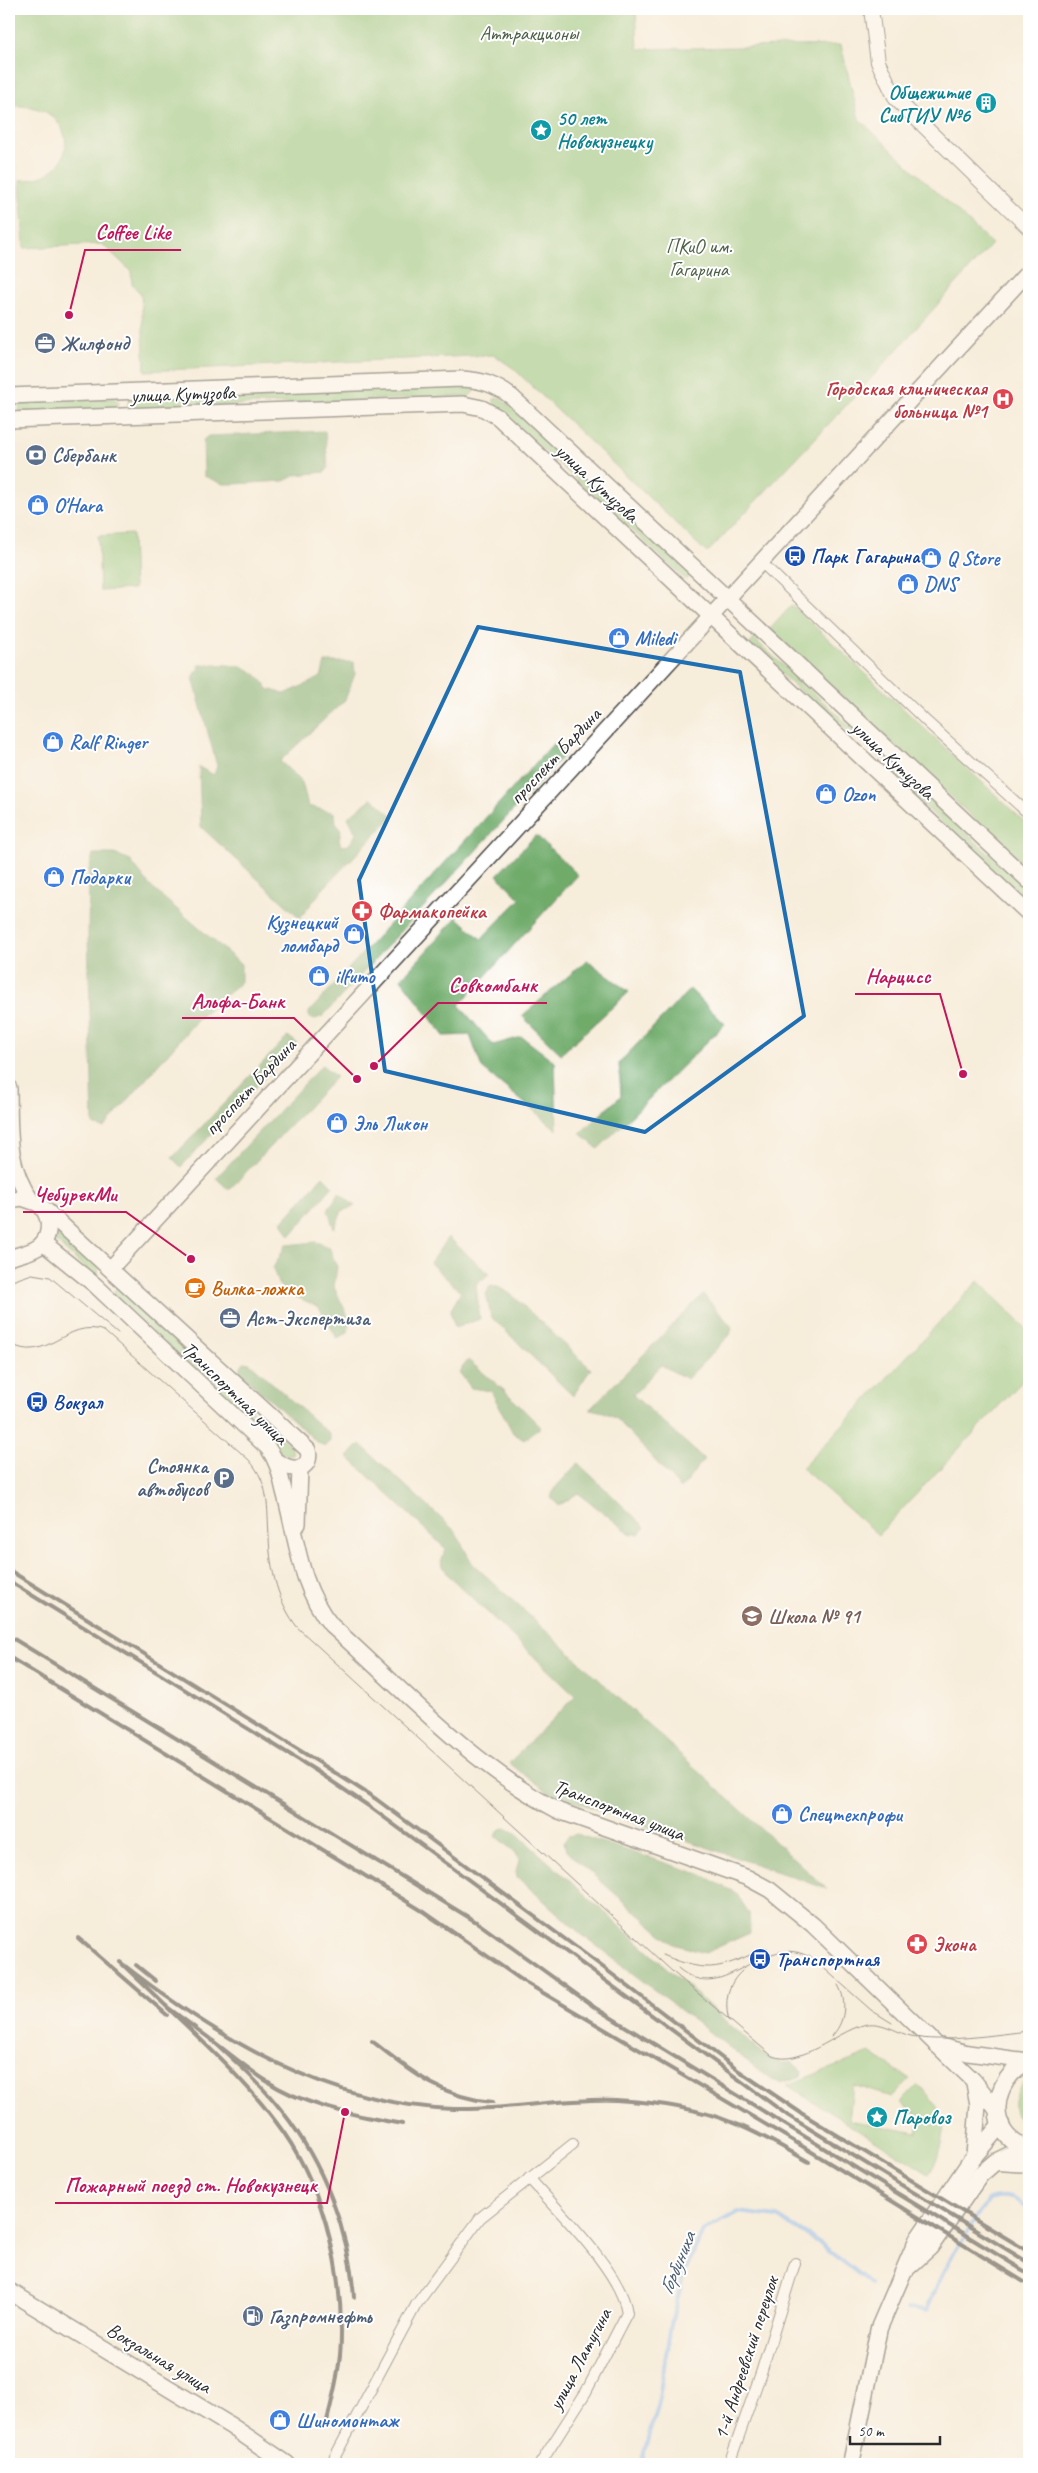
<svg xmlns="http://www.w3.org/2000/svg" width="1038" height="2473" font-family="Caveat,sans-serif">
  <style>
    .green { fill: #8bc67b; stroke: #5b7853 }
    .forest { fill: #70ab6b; stroke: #4e6b4b }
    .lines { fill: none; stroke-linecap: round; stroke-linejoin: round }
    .stream { stroke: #86baf4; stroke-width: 4 }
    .minor-casing { stroke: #4a4845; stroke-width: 12 }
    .tertiary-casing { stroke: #4a4845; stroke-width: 16 }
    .secondary-casing { stroke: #4a4845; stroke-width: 18 }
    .primary-casing { stroke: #4a4845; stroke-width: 19 }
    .minor { stroke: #fff; stroke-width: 10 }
    .tertiary { stroke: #fff; stroke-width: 14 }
    .secondary { stroke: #fff; stroke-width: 15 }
    .primary { stroke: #fff; stroke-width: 16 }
    .tram { stroke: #2b2b2b; stroke-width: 1 }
    .rail { stroke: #2b2b2b; stroke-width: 4 }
    .marked { fill: none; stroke: #1f6fb2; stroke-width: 4; stroke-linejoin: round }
    .labels { text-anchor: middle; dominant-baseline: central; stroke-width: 4; stroke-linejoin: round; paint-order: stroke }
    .park-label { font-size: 20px; fill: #4d6147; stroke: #fff }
    .culture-label { font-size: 20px; font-weight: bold; fill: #0d838f; stroke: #fff; text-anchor: start }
    .service-label { font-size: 20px; font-weight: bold; fill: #4e5e75; stroke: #fff; text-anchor: start }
    .health-label { font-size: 20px; font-weight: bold; fill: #be3a42; stroke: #fff; text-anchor: start }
    .street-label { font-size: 20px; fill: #2b2b2b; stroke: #fff }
    .shop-label { font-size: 20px; font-weight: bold; fill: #366cbe; stroke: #fff; text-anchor: start }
    .transit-label { font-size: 20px; font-weight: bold; fill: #164399; stroke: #fff; text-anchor: start }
    .food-label { font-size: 20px; font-weight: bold; fill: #c56008; stroke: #fff; text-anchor: start }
    .education-label { font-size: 20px; font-weight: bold; fill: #785e54; stroke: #fff; text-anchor: start }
    .water-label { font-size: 21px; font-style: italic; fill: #4b5d71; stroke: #fff }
    .leader { fill: none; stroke: #c2185b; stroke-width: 2 }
    .callout-dot { fill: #c2185b; stroke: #fff; stroke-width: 2 }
    .callout-label { font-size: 21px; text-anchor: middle; font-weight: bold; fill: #c2185b; stroke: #fff; stroke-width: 4; stroke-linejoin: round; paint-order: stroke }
  </style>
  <rect width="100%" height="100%" fill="#fff"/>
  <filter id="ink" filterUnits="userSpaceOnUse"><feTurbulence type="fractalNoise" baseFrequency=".02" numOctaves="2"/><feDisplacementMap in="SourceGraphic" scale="10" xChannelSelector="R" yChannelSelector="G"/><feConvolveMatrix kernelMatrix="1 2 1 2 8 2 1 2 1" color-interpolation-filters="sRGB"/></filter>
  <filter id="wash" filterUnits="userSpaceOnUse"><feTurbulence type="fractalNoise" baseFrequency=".0096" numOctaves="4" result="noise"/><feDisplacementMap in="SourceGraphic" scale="20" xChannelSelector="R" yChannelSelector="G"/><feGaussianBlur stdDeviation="1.12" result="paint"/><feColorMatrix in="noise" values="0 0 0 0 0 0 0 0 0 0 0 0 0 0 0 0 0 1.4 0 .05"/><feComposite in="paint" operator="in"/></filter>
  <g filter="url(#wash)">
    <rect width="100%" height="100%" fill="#f7eddb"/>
    <g class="green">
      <path d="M9 9H636L638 49 841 45 859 119 992 244 857 394 707 553 513 368 494 355 145 371 141 294 132 284 131 271 102 244 24 248 20 180C84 180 80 102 13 106Z"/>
      <path d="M470 385 475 390 470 396 134 409 128 405V401L133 398Z"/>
      <path d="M500 397 691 574 686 580 494 405V399Z"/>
      <path d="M115 398 119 403 115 410 20 413 19 403Z"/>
      <path d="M132 534 134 589 100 591 98 536Z"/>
      <path d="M792 605 1029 826V870L770 629Z"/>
      <path d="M754 639 884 757V759L881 758 852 733 832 720 749 645Z"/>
      <path d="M894 766 1029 891V904L889 773Z"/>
      <path d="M56 1230 99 1268 98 1274 93 1275 53 1239 52 1231Z"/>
      <path d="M978 1281 1029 1331V1374L878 1535 802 1468Z"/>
      <path d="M117 1287 122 1289 292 1448 293 1455 286 1456 114 1296 113 1293Z"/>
      <path d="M870 2053 910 2079 892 2097 853 2085 849 2120 917 2133 920 2117 901 2103 918 2085C950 2112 950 2140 929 2174L787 2085Z"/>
      <path d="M1029 2076V2130C1009 2116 1011 2091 1029 2076Z"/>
    </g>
    <g class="forest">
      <path d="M325 431 328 468 325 472 296 475 284 481 234 484H223L204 476 203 440 208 436Z"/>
      <path d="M325 662H354L355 674 345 700 280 761 302 782 308 806 335 813 336 823 341 830 339 839 341 846 349 845 356 834 348 817 372 798 393 816 323 889 300 918 201 827 199 767 214 775 217 766 193 678 200 665C229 665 252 661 268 689L285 694 321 677Z"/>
      <path d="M557 743 564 747 565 754 323 1016 313 1020 309 1017V1012L552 745Z"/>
      <path d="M536 835 578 875 459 1005 493 1045 522 1037 555 1062 557 1130 482 1068 470 1035 444 1036 401 979 457 917 481 939 520 899 497 875Z"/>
      <path d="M93 854H114L129 859 151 887 241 964V982L197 1020 104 1128 93 1125 88 935 89 870Z"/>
      <path d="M587 960 629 992 561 1054 522 1016Z"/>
      <path d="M690 989 725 1024 598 1149 580 1133 621 1096 619 1063Z"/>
      <path d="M288 1036 297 1043 181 1167 172 1158Z"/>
      <path d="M322 1065 336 1077 229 1190 216 1178Z"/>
      <path d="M323 1176 333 1186 290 1236 282 1222Z"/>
      <path d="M339 1193 355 1206 342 1211 334 1229 328 1210Z"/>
      <path d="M448 1237 489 1274 476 1285 480 1319 455 1328 450 1311 461 1292 430 1263Z"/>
      <path d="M316 1242 329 1247 337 1267 334 1287 350 1320 348 1333 337 1338 319 1307 285 1292 278 1284 273 1268 286 1245Z"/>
      <path d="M490 1286 498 1287 511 1294 591 1369 573 1396 491 1317 486 1294Z"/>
      <path d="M703 1294 732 1327 730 1335 687 1379 661 1365 633 1395 704 1459 681 1489 617 1419 604 1412 590 1409Z"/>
      <path d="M468 1360 505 1391 541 1427 524 1440 513 1433 491 1391 471 1388 459 1372Z"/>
      <path d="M244 1362 250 1363 330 1435V1442L325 1446 318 1443 240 1373 239 1369Z"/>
      <path d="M360 1444 455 1531 472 1563 827 1889 550 1793 509 1763 575 1696 448 1575 441 1562 446 1549 348 1457Z"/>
      <path d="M578 1463 645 1527 639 1534H631L578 1493 559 1506 551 1498 554 1489Z"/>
      <path d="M505 1828 515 1832 770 2060 785 2063 792 2062 802 2071 801 2076 781 2083 772 2080 581 1934 517 1877 516 1871 519 1860 516 1853 495 1836 500 1829Z"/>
      <path d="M576 1834 700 1874 736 1893 749 1913 750 1933 705 1953 673 1944 566 1851 564 1842 568 1836Z"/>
    </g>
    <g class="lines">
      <g class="stream">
        <path d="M908 2308 927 2310 944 2269 988 2199C1005 2194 1016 2197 1029 2210"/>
        <path d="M641 2464 659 2398 671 2324 684 2273 703 2231 738 2212 777 2217 820 2243 871 2284"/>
      </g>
    </g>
  </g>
  <g filter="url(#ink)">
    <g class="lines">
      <g class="minor-casing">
        <g id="minor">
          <path d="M761 562 927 722 1029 814"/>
          <path d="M529 2178C557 2210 622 2272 627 2313L586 2392 540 2464"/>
          <path d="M331 2464 416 2305 480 2218 573 2144"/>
          <path d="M729 2464 761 2373 795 2263"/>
        </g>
      </g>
      <g class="tertiary-casing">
        <path id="tertiary" d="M871 9 878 62 896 99 1029 228"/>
      </g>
      <g class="secondary-casing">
        <g id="secondary">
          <path d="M9 396 462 379C482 380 496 385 512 397L1029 881"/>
          <path d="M9 420 463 404 482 408 498 417 1029 914"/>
          <path d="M9 1088C10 1129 6 1165 31 1200"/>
          <path d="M9 1200 22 1198 39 1204 308 1450C313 1471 291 1472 278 1462"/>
          <path d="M43 1243 95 1285 268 1448C278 1462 280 1474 284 1491 297 1538 299 1586 331 1625 401 1688 475 1768 559 1811L748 1878 770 1890 813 1925 974 2081 997 2110"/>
          <path d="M9 1258C17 1255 28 1253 35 1249 51 1241 52 1220 42 1208"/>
          <path d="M111 1268 1029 271"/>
          <path d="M298 1524 300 1468"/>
          <path d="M936 2045 968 2053 1028 2061"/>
          <path d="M974 2156 978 2105 974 2083"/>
        </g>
      </g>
      <g class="primary-casing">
        <g id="primary">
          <path d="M1029 2061C990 2079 984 2136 1029 2149"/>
          <path d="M998 2162 1029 2164"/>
          <path d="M907 2268 930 2247 980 2175 995 2162 1024 2148"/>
          <path d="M9 2291 231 2426 287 2464"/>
          <path d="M851 2464 879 2328 917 2240 974 2156 1001 2124"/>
        </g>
      </g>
      <use href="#minor" class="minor"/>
      <use href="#tertiary" class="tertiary"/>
      <use href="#secondary" class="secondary"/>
      <use href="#primary" class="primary"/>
      <g class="tram">
        <path d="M9 1282 32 1274 50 1277 118 1334"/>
        <path d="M9 1343C47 1366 66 1317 104 1331L249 1460C270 1484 267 1507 269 1537 270 1569 278 1603 298 1628L674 1973 772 2056C800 2067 835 2033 863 2025 881 2020 895 2032 911 2036 939 2044 998 2034 1029 2031"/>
        <path d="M663 1955C712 1976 720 1967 767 1948"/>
        <path d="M809 1955 871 2010 892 2023"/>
        <path d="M678 1968C726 2010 762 1926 813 1959"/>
        <path d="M729 2021C724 2002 727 1984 742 1971"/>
        <path d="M831 2037C845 2023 848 2002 838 1985"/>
      </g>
      <g class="rail">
        <path d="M9 1570 320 1763 376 1799 600 1965 739 2071 801 2113 1029 2252"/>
        <path d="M9 1581 315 1770 370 1807 787 2115 1029 2263"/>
        <path d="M9 1636 478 1923 597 2009 1029 2274"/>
        <path d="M9 1657 424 1912 523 1981 797 2143 1029 2285"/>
        <path d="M78 1938 167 2015"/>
        <path d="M136 1965 156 1981"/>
        <path d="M166 2006 120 1962C217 2038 327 2105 454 2109 508 2110 562 2098 616 2100 654 2102 696 2108 731 2122 758 2132 784 2148 809 2162"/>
        <path d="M213 2041 166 2006C204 2043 244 2079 276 2122 321 2180 342 2263 341 2336 341 2366 333 2396 326 2425"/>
        <path d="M372 2041C410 2071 442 2098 493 2102"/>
        <path d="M354 2297C349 2231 324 2164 282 2111 262 2085 237 2063 213 2041 230 2054 247 2068 265 2080 305 2107 356 2115 402 2124"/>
      </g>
    </g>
  </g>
  <path d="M0 0H1038V2473H0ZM478 627 740 672 804 1016 645 1132 385 1071 359 880Z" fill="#f7eddb" fill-opacity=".55" fill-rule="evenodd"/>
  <path class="marked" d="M478 627 740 672 804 1016 645 1132 385 1071 359 880Z"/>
  <defs>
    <g id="building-disc" transform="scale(1.125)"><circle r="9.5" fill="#0f9aa8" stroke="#fff"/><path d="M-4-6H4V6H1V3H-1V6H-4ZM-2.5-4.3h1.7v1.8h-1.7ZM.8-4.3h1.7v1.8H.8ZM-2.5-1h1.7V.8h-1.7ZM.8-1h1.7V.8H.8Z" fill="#fff"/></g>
    <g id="sight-disc" transform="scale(1.125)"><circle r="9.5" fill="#0f9aa8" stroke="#fff"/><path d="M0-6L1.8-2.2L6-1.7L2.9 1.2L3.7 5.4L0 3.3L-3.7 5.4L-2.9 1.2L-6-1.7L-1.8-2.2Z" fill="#fff"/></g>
    <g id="office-disc" transform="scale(1.125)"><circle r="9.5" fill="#5c6f8a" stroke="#fff"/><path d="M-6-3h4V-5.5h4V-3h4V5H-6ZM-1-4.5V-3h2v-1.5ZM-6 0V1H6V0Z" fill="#fff"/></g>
    <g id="hospital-disc" transform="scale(1.125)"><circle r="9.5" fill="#e0444e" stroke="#fff"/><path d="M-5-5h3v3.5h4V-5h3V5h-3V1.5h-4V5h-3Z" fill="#fff"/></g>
    <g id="bank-disc" transform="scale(1.125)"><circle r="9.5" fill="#5c6f8a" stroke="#fff"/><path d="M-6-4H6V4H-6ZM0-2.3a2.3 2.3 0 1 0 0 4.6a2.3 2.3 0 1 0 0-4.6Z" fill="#fff"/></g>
    <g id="shop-disc" transform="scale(1.125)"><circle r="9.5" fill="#3f7fe0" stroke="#fff"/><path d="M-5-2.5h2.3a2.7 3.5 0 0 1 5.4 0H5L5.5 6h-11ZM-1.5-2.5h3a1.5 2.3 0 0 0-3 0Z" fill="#fff"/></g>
    <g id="bus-disc" transform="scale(1.125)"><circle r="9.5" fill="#1a4fb4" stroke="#fff"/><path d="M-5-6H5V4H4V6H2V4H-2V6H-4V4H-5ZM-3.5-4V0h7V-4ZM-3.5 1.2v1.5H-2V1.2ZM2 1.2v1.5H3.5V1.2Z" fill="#fff"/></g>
    <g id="pharmacy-disc" transform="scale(1.125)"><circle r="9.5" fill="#e0444e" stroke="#fff"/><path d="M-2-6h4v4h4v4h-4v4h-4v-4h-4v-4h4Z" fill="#fff"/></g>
    <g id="cafe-disc" transform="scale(1.125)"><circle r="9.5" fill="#e8710a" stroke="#fff"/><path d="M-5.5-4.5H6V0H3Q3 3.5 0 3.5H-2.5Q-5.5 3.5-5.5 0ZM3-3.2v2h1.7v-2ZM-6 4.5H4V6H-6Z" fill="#fff"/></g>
    <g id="parking-disc" transform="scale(1.125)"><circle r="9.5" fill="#5c6f8a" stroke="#fff"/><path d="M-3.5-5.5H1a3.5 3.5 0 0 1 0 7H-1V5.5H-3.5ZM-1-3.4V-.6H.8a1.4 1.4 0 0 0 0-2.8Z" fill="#fff"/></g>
    <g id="school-disc" transform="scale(1.125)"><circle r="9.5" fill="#8d6e63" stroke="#fff"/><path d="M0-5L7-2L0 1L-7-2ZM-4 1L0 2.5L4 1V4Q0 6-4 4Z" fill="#fff"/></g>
    <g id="fuel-disc" transform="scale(1.125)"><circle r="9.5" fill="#5c6f8a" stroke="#fff"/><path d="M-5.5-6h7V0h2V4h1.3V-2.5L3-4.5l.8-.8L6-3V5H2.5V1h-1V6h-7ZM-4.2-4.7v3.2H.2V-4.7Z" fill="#fff"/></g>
  </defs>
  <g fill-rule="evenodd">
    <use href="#building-disc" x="986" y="103"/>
    <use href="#sight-disc" x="541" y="130"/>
    <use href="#office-disc" x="45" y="343"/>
    <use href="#hospital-disc" x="1003" y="399"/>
    <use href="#bank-disc" x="36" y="455"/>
    <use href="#shop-disc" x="38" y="505"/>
    <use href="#bus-disc" x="795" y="556"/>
    <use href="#shop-disc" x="931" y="558"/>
    <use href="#shop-disc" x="908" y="584"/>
    <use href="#shop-disc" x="619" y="638"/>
    <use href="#shop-disc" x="53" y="742"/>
    <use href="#shop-disc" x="826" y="794"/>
    <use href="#shop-disc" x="54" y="877"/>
    <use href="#pharmacy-disc" x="362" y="911"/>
    <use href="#shop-disc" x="354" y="934"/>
    <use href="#shop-disc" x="319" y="976"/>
    <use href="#shop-disc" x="337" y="1123"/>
    <use href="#cafe-disc" x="195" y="1288"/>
    <use href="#office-disc" x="230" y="1318"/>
    <use href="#bus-disc" x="37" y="1402"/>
    <use href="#parking-disc" x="224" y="1478"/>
    <use href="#school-disc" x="752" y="1616"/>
    <use href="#shop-disc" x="782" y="1814"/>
    <use href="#pharmacy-disc" x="917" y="1944"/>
    <use href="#bus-disc" x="760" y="1959"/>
    <use href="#sight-disc" x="877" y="2117"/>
    <use href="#fuel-disc" x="253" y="2316"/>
    <use href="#shop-disc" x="280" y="2420"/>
  </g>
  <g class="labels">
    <g class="park-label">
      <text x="529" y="33">Аттракционы</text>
      <text x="699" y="246">ПКиО им.<tspan x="699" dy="23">Гагарина</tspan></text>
    </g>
    <g class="culture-label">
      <text x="970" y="92" text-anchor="end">Общежитие<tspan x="970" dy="23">СибГИУ №6</tspan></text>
      <text x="557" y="118">50 лет<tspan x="557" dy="23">Новокузнецку</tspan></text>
      <text x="893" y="2117">Паровоз</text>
    </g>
    <g class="service-label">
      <text x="61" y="343">Жилфонд</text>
      <text x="52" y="455">Сбербанк</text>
      <text x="246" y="1318">Аст-Экспертиза</text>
      <text x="208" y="1466" text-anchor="end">Стоянка<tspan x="208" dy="23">автобусов</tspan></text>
      <text x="269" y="2316">Газпромнефть</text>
    </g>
    <g class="health-label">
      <text x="987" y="388" text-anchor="end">Городская клиническая<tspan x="987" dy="23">больница №1</tspan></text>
      <text x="378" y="911">Фармакопейка</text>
      <text x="933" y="1944">Экона</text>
    </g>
    <g class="street-label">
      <text transform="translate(183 394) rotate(-2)">улица Кутузова</text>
      <text transform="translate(597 483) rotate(43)">улица Кутузова</text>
      <text transform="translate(555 756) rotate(-47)">проспект Бардина</text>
      <text transform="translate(893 760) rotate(43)">улица Кутузова</text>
      <text transform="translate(250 1087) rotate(-47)">проспект Бардина</text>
      <text transform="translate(235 1393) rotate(44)">Транспортная улица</text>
      <text transform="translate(619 1810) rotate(21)">Транспортная улица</text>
      <text transform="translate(159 2358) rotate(31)">Вокзальная улица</text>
      <text transform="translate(746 2358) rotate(-72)">1-й Андреевский переулок</text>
      <text transform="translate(580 2359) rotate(-62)">улица Латугина</text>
    </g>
    <g class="shop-label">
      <text x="54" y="505">O'Hara</text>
      <text x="947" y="558">Q Store</text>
      <text x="924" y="584">DNS</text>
      <text x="635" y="638">Miledi</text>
      <text x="69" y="742">Ralf Ringer</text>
      <text x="842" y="794">Ozon</text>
      <text x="70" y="877">Подарки</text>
      <text x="338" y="922" text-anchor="end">Кузнецкий<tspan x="338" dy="23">ломбард</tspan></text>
      <text x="335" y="976">ilfumo</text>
      <text x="353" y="1123">Эль Ликон</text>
      <text x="798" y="1814">Спецтехпрофи</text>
      <text x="296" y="2420">Шиномонтаж</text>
    </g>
    <g class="transit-label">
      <text x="811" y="556">Парк Гагарина</text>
      <text x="53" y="1402">Вокзал</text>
      <text x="776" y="1959">Транспортная</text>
    </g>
    <g class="food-label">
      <text x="211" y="1288">Вилка-ложка</text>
    </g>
    <g class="education-label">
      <text x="768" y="1616">Школа № 91</text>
    </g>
    <g class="water-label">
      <text transform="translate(677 2263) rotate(-68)">Горбуниха</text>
    </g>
  </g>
  <path class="leader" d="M69 315L85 250H181M963 1074L940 994H855M374 1066L438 1003H547M357 1079L294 1018H182M191 1259L126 1212H23M345 2112L327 2203H55"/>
  <g class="callout-dot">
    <circle cx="69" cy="315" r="5"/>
    <circle cx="963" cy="1074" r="5"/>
    <circle cx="374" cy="1066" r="5"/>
    <circle cx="357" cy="1079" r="5"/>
    <circle cx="191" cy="1259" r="5"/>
    <circle cx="345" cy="2112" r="5"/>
  </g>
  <g class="callout-label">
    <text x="133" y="239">Coffee Like</text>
    <text x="898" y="983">Нарцисс</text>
    <text x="493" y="992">Совкомбанк</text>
    <text x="238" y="1008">Альфа-Банк</text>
    <text x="75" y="1201">ЧебурекМи</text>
    <text x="191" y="2192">Пожарный поезд ст. Новокузнецк</text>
  </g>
  <rect width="1038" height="2473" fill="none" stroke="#fff" stroke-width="30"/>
  <path d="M850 2436v8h90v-8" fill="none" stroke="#2b2b2b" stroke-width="2.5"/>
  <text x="858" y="2436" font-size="15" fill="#2b2b2b" stroke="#ffffff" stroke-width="4" paint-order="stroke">50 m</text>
</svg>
